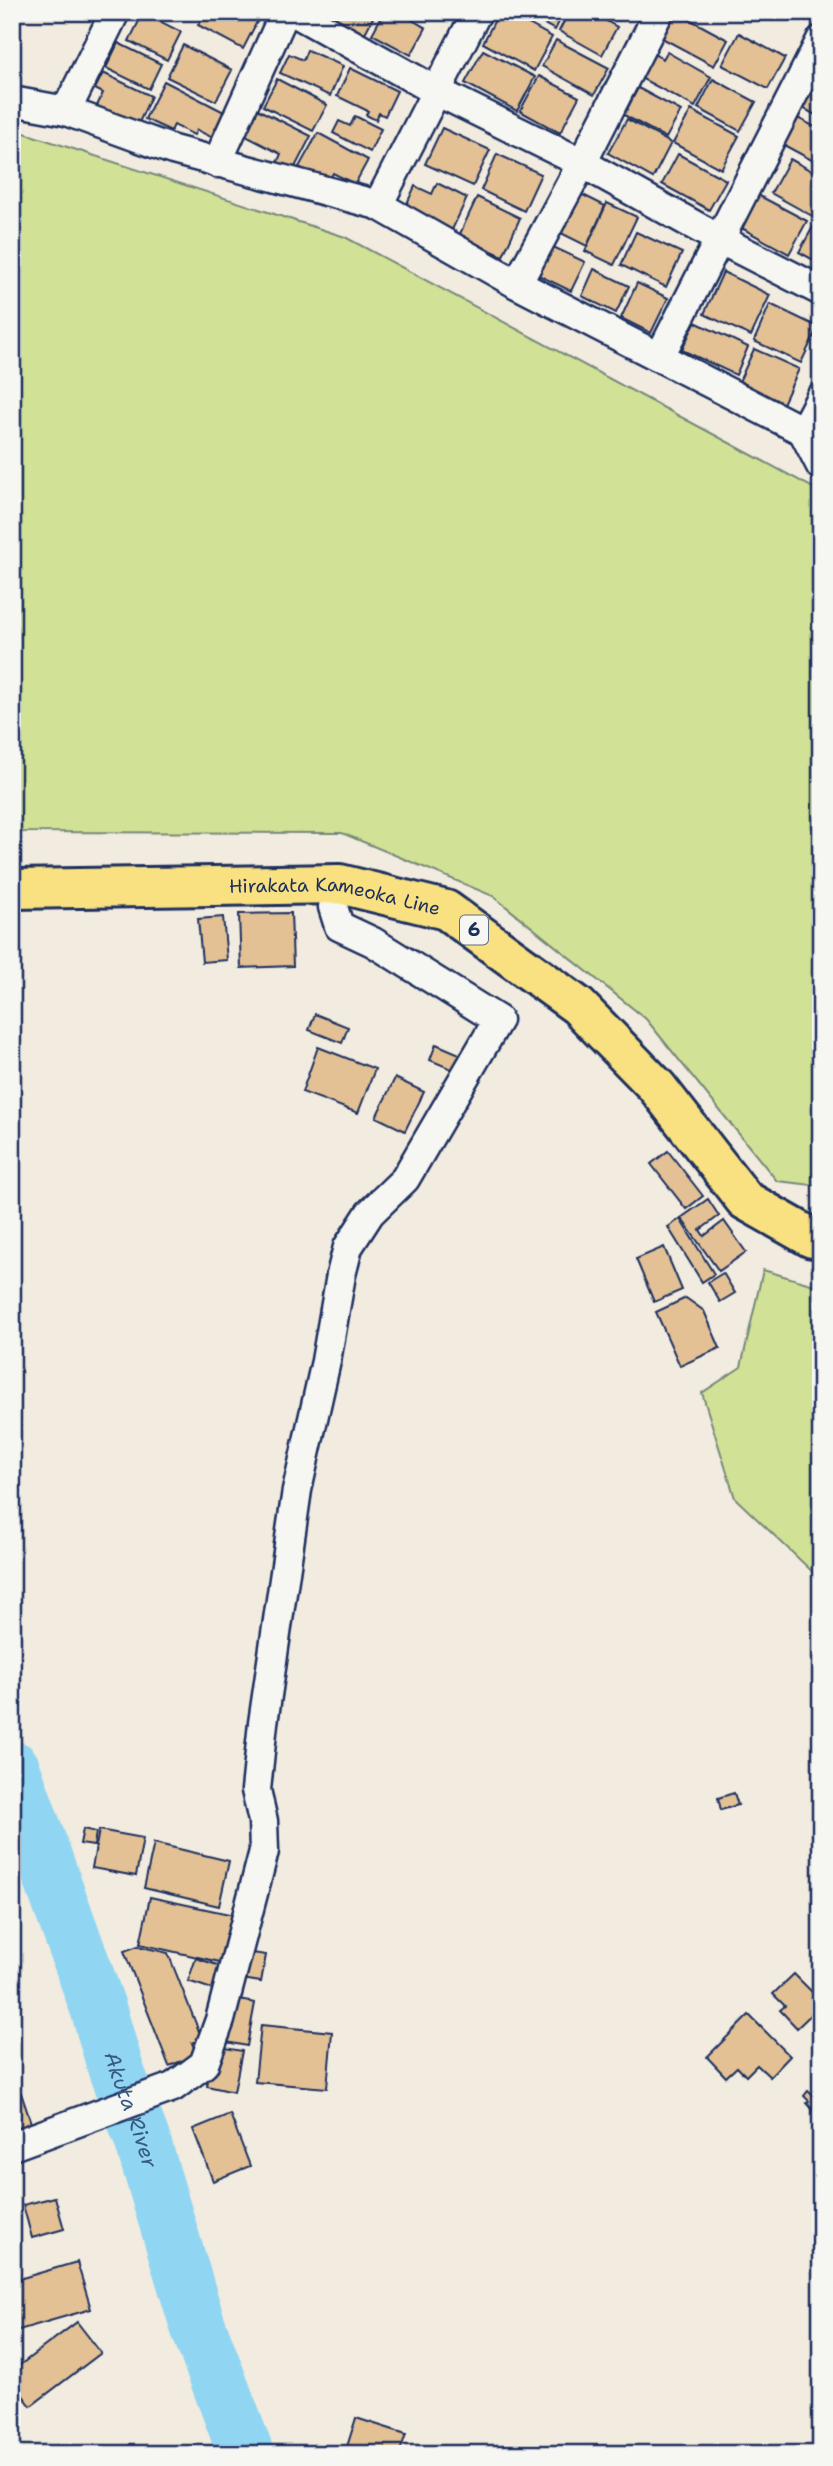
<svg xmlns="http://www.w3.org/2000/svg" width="833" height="2466" font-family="'Shantell Sans',sans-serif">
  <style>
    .green { fill: #d1e296; stroke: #76887a; stroke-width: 2 }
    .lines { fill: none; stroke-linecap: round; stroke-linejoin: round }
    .river { stroke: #90d6f2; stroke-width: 56 }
    .building { fill: #e3c195; stroke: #1b2f5e; stroke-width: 2 }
    .minor-casing { stroke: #1b2f5e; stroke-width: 33 }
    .primary-casing { stroke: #1b2f5e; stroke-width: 44 }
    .minor { stroke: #f6f6f2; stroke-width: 28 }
    .primary { stroke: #f9e181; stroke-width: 38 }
    .labels { text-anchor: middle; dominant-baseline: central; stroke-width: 7; stroke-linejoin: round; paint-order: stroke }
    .shield { fill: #f6f6f2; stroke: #5d6b8a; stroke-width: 2 }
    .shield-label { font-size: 18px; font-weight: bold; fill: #1b2f5e }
    .street-label { font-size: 19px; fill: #1b2f5e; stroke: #f6f6f2 }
    .water-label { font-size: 21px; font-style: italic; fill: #385983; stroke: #f6f6f2 }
  </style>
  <rect width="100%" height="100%" fill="#f2ebdf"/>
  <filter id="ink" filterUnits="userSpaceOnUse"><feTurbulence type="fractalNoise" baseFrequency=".0143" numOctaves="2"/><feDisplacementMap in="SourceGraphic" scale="14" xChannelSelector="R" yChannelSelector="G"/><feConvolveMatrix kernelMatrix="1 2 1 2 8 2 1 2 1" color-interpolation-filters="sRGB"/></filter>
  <g filter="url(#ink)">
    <g class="green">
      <path d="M12 129 345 237 821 492V1186L777 1181 646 1019 493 896 342 833 12 832Z"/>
      <path d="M763 1270 821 1287V1580L735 1498 702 1393 741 1367Z"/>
    </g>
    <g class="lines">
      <path class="river" id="s1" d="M12 1768 98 2008 116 2070 142 2139 198 2326 246 2454"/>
    </g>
    <g class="building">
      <path d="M205 12H247L259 18 243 49 198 25Z"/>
      <path d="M322 12H376L364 35Z"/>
      <path d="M384 12H398L426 28 411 55 372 34Z"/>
      <path d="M499 12H507L552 37 534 71 483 43Z"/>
      <path d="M522 12H564L555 30Z"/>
      <path d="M569 12H590L617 27 602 55 559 31Z"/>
      <path d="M676 12 728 40 714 66 662 38Z"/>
      <path d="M143 13 181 32 167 60 129 41Z"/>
      <path d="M739 33 785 58 768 89 722 65Z"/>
      <path d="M556 40 609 68 594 95 542 66Z"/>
      <path d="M118 43 161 64 149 89 106 68Z"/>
      <path d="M183 45 232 70 216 101 167 77Z"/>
      <path d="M307 50 343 66 330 96 280 73 289 54 303 60Z"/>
      <path d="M483 50 535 77 517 111 465 83Z"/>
      <path d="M650 52 663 59 667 52 711 77 695 107 637 76Z"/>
      <path d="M350 68 397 91 385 116 379 113 376 120 366 115 368 111 337 96Z"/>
      <path d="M103 73 151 96 137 127 96 108 103 93 95 89Z"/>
      <path d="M539 76 579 97 560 133 520 111Z"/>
      <path d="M818 76 821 78V118L801 107Z"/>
      <path d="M277 79 327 105 313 131 263 106Z"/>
      <path d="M713 79 756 102 740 131 698 108Z"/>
      <path d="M164 81 224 112 211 137 197 130 194 135 174 125 171 131 145 119Z"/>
      <path d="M638 88 681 111 666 138 624 115Z"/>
      <path d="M257 109 311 136 293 171 277 163 281 154 244 135Z"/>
      <path d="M691 110 739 136 721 169 673 143Z"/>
      <path d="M355 116 381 129 370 152 333 133 339 121 350 126Z"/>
      <path d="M796 117 821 130V165L782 144Z"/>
      <path d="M627 119 671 143 653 178 608 153Z"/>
      <path d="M442 128 490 150 473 186 425 164Z"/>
      <path d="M318 133 368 160 355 184 333 173 328 183 299 167Z"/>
      <path d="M497 154 541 174 524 211 481 190Z"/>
      <path d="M678 154 726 180 709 210 662 184Z"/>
      <path d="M790 159 821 176V205L814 217 771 193Z"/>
      <path d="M437 183 467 198 451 232 404 210 415 186 432 194Z"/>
      <path d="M579 193 605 206 587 246 561 233Z"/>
      <path d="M756 194 807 221 789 254 738 226Z"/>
      <path d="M477 197 520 218 503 256 459 236Z"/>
      <path d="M607 203 637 217 614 265 585 251Z"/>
      <path d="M814 225 821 228V264L799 252Z"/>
      <path d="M636 232 682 253 666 287 621 265Z"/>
      <path d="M549 245 585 262 571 291 536 274Z"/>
      <path d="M594 269 629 286 616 313 582 296Z"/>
      <path d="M723 272 770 295 751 336 704 314Z"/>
      <path d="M637 283 668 298 651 333 621 318Z"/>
      <path d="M770 304 818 327 801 363 754 341Z"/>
      <path d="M695 322 748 347 736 375 682 350Z"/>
      <path d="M754 349 799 369 782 406 737 386Z"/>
      <path d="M291 913 293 966 241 968 239 914Z"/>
      <path d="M223 917 227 960 202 962 198 919Z"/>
      <path d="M315 1014 348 1027 342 1043 309 1030Z"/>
      <path d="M436 1044 469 1058 463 1074 430 1060Z"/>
      <path d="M318 1047 375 1069 358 1113 302 1092Z"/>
      <path d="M395 1078 424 1092 405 1131 376 1117Z"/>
      <path d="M668 1151 703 1196 686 1209 651 1164Z"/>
      <path d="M708 1199 719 1216 700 1230 704 1236 724 1221 746 1252 719 1271 681 1218Z"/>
      <path d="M680 1219 714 1274 702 1282 668 1227Z"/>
      <path d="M664 1247 682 1290 654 1302 636 1259Z"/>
      <path d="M723 1273 735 1293 720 1302 708 1282Z"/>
      <path d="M686 1298 704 1311 720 1348 680 1366 656 1312Z"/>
      <path d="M734 1793 738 1805 721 1810 718 1798Z"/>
      <path d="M83 1829 96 1832 94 1846 80 1844Z"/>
      <path d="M99 1830 143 1838 136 1876 92 1868Z"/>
      <path d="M154 1843 229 1861 219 1906 144 1888Z"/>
      <path d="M150 1897 234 1915 224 1963 140 1944Z"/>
      <path d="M138 1946 168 1953 202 2039 192 2043 197 2055 169 2066 124 1951Z"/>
      <path d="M240 1951 266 1955 261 1982 235 1978Z"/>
      <path d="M196 1958 223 1967 215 1990 188 1981Z"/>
      <path d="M794 1974 821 2001V2005L797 2028 780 2010 785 2006 773 1994Z"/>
      <path d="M228 1998 255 2003 247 2046 221 2041Z"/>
      <path d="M749 2015 790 2056 770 2077 757 2065 746 2076 737 2067 726 2077 707 2057Z"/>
      <path d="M261 2025 332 2032 327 2088 255 2082Z"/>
      <path d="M214 2046 242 2051 234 2092 207 2086Z"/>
      <path d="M808 2091 821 2103V2110L818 2107 814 2111 807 2103 809 2101 804 2096Z"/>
      <path d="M21 2093 33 2129 12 2137V2096Z"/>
      <path d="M230 2114 250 2166 213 2181 193 2129Z"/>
      <path d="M55 2197 64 2229 32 2238 23 2205Z"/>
      <path d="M77 2262 91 2309 12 2332V2281Z"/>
      <path d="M77 2322 101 2353 31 2406 12 2381V2371Z"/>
      <path d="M356 2418 406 2434 399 2454 345 2453Z"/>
    </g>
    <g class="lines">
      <g class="minor-casing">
        <g id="minor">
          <path d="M294 12 436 91 582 163 719 239 821 291"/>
          <path d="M12 101 66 111 173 150 378 205 517 284 803 431 821 466"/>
          <path d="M66 111 115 12"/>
          <path d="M217 163 285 12"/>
          <path d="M378 205 477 12"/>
          <path d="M517 284 582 163 659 12"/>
          <path d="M660 356 821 40"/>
          <path d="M803 431 821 397"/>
          <path d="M12 2146 173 2087 204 2064 220 2020 264 1851 263 1821 256 1790 263 1723 297 1490 326 1361 341 1275 348 1247 370 1213 405 1179 498 1020 373 942 339 926 333 907 340 884"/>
        </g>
      </g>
      <g class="primary-casing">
        <g id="primary">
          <path id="s2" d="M12 889 340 884 446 910 578 1006 657 1087 745 1200 812 1238H821"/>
        </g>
      </g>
      <use href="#minor" class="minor"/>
      <use href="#primary" class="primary"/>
    </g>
  </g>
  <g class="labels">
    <rect class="shield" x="460" y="915.5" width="28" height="29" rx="5"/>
    <g class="shield-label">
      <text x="474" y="930">6</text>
    </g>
    <g class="street-label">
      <text stroke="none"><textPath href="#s2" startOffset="324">Hirakata Kameoka Line</textPath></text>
    </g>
    <g class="water-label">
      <text stroke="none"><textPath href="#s1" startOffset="362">Akuta River</textPath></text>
    </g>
  </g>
  <rect width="833" height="2466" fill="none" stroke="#f6f6f2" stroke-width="42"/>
  <rect x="21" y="21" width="791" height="2424" fill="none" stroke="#1b2f5e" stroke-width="2.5" filter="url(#ink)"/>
</svg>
